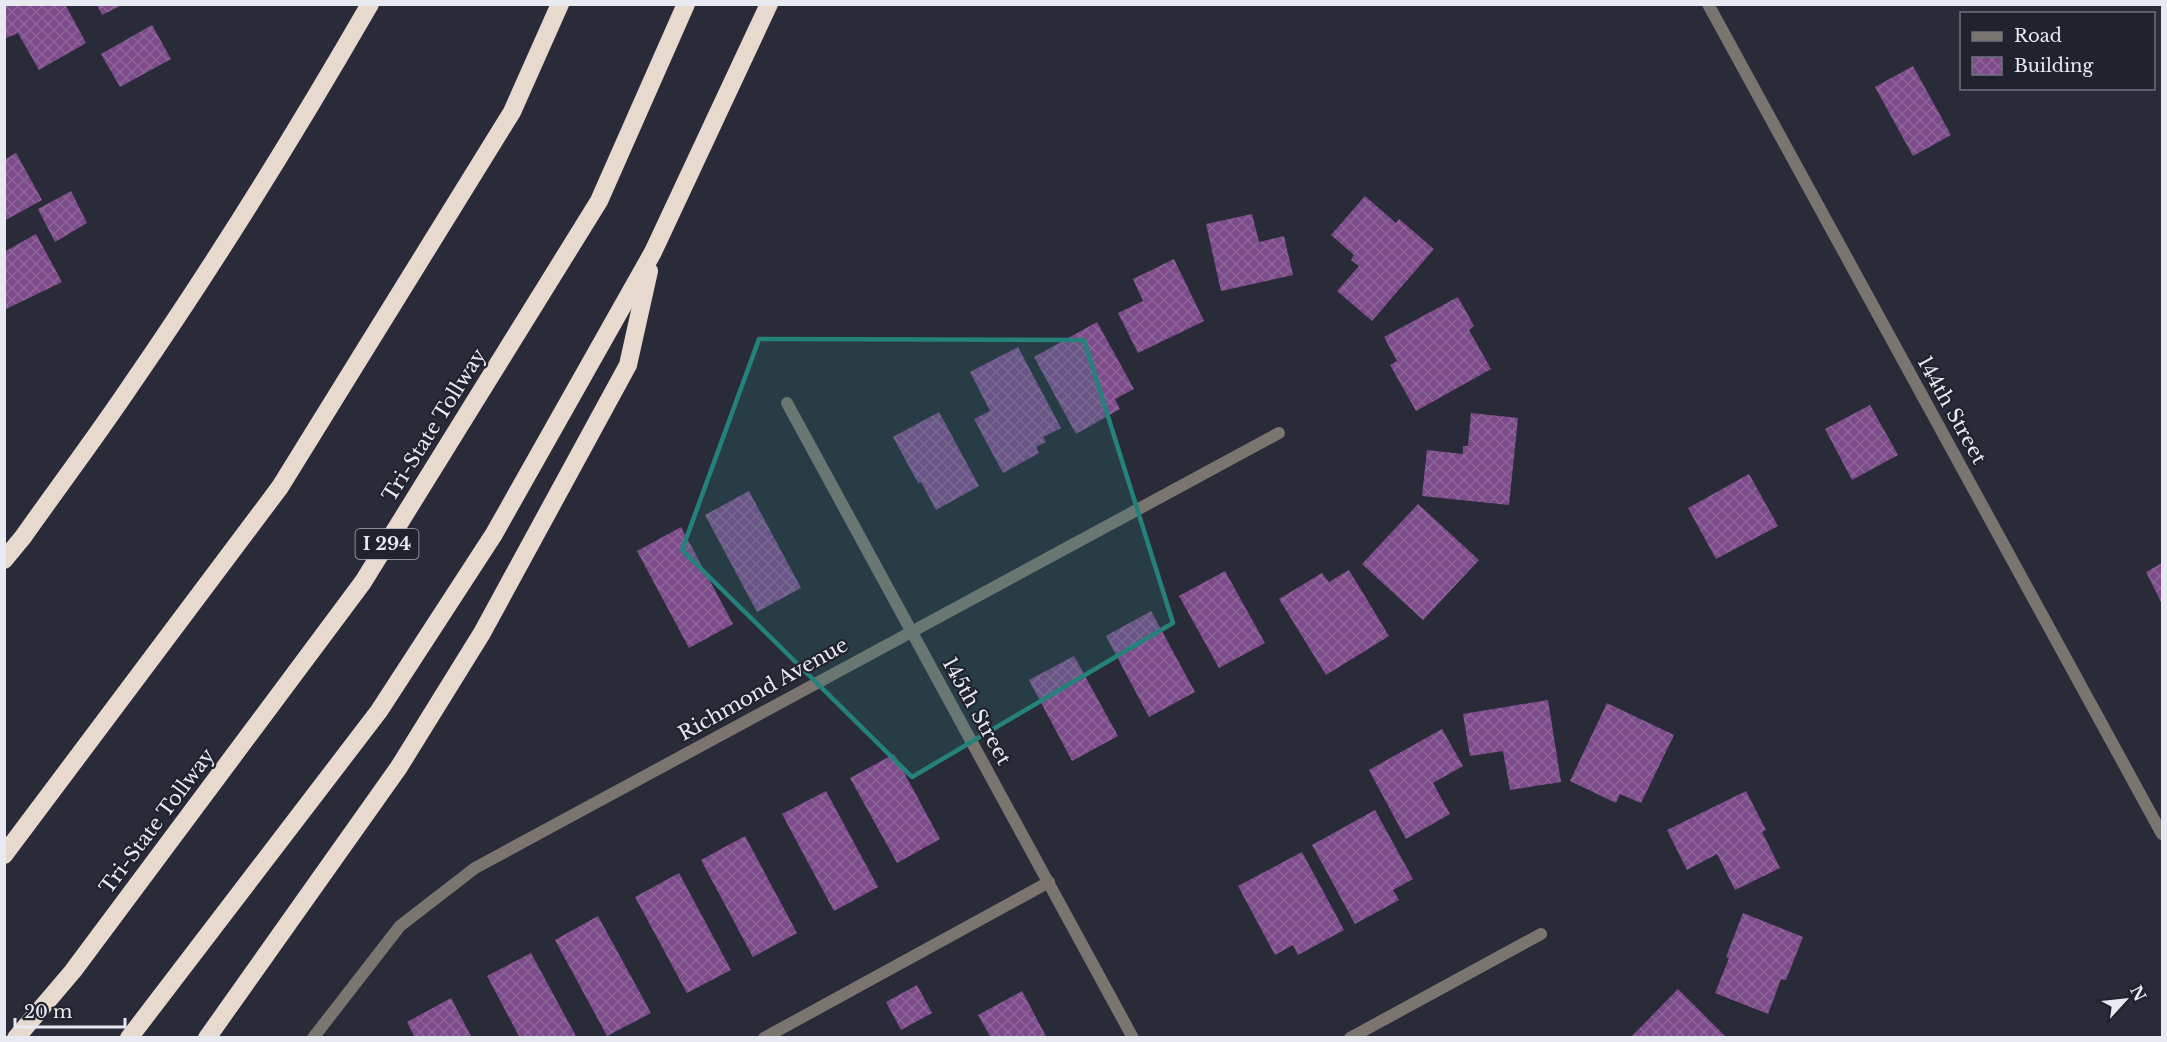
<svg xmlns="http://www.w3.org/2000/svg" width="2167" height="1042" font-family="'Libre Baskerville',serif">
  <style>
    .building { fill: url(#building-cross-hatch) }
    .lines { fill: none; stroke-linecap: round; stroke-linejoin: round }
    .lane { stroke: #7b7570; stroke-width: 12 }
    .street { stroke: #7b7570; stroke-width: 12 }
    .highway { stroke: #e8d9cf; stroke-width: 18 }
    .marked { fill: #25827b; fill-opacity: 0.2; stroke: #25827b; stroke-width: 4.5; stroke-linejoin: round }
    .labels { text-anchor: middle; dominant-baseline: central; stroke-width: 4.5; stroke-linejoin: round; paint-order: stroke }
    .shield { fill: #20222d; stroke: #acaeb7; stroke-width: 1.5 }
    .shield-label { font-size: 18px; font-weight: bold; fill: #e8eaf2 }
    .street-label { font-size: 20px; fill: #e8eaf2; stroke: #20222d }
  </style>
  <defs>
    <pattern id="building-cross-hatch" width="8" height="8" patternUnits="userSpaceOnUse" patternTransform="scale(1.5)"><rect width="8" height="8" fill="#7c4b89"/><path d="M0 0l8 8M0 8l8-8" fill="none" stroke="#8f659a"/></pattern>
  </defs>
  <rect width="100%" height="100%" fill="#2a2b38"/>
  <g class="building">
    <path d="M4 4H65L86 43 39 70 18 33 4 39Z"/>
    <path d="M97 5H122L102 15Z"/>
    <path d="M152 25 171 59 120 87 101 54Z"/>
    <path d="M1913 66 1951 135 1913 156 1875 87Z"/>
    <path d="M16 153 42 200 4 221V160Z"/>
    <path d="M71 191 87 223 55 242 38 209Z"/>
    <path d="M1365 196 1396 223 1399 219 1434 249 1372 321 1337 291 1359 266 1351 260 1354 255 1331 235Z"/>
    <path d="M1252 214 1259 242 1284 236 1293 275 1221 291 1206 224Z"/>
    <path d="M36 234 62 282 4 310V252Z"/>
    <path d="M1174 259 1204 321 1138 353 1118 313 1143 301 1133 279Z"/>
    <path d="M1458 297 1474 326 1469 330 1491 369 1416 411 1390 365 1397 361 1384 337Z"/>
    <path d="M1097 322 1134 389 1115 399 1120 409 1076 434 1034 357Z"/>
    <path d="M1018 347 1061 428 1043 437 1046 442 1036 447 1039 453 1003 473 974 419 990 411 970 372Z"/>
    <path d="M1870 405 1898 455 1852 480 1825 429Z"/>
    <path d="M939 412 979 486 936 510 921 482 918 483 893 437Z"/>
    <path d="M1471 413 1518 418 1509 505 1422 496 1427 450 1463 454V446H1468Z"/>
    <path d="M1749 474 1778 526 1716 559 1688 508Z"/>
    <path d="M749 491 801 588 757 612 705 515Z"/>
    <path d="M1418 504 1479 560 1423 620 1362 564Z"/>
    <path d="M681 527 733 624 689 648 637 551Z"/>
    <path d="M2162 563V604L2146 572Z"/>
    <path d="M1349 570 1389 636 1326 675 1279 599 1322 573 1329 582Z"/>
    <path d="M1225 571 1265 643 1219 668 1179 596Z"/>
    <path d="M1151 611 1195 692 1149 717 1106 636Z"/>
    <path d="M1074 656 1118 736 1072 761 1029 680Z"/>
    <path d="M1548 700 1561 782 1510 790 1503 751 1470 756 1463 714Z"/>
    <path d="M1607 703 1674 735 1641 803 1620 794 1616 803 1570 781Z"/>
    <path d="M1442 729 1463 766 1433 783 1450 814 1406 839 1369 770Z"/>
    <path d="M894 754 940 839 897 863 850 778Z"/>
    <path d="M826 791 878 887 834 911 782 814Z"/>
    <path d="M1746 791 1766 830 1762 832 1780 868 1735 890 1717 854 1687 870 1667 830Z"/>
    <path d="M1375 810 1413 879 1393 890 1399 900 1355 924 1312 845Z"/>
    <path d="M745 836 797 933 753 957 701 860Z"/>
    <path d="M1302 852 1344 930 1298 955 1293 945 1275 955 1238 886Z"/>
    <path d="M679 873 731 970 687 993 635 897Z"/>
    <path d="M1743 913 1803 937 1786 980 1781 979 1768 1014 1715 993 1729 958 1726 957Z"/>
    <path d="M598 916 651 1013 607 1036 555 940Z"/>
    <path d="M531 953 577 1038H520L487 976Z"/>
    <path d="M917 985 932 1013 901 1030 886 1002Z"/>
    <path d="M1678 989 1727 1038H1630Z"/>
    <path d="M1022 991 1047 1038H991L978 1015Z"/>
    <path d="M451 998 472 1038H415L407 1022Z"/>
  </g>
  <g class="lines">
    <path class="lane" d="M764 1038 1049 882"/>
    <g class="street">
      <path d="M1708 4 2162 834"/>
      <path d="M787 403 1133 1038"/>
      <path d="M313 1038 400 926 475 868 1279 433"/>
      <path d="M1350 1038 1541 934"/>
    </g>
    <g class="highway">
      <path d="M4 560 23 537C59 486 96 437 131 385 216 262 295 134 370 4"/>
      <path d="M4 855 280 487 512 112 560 4"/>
      <path d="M16 1038 73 971 363 582 599 201 686 4"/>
      <path d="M129 1038 379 711 494 534 653 252 769 4"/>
      <path d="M207 1038 399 767 482 633 628 365 649 271"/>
    </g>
  </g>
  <path class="marked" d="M759 339 1084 340 1173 623 912 777 682 550Z"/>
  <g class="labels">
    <rect class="shield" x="355.5" y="529" width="63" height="30" rx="4.5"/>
    <g class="shield-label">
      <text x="387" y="544">I 294</text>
    </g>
    <g class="street-label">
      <text transform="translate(1952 410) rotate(61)">144th Street</text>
      <text transform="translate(434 425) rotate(-58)">Tri-State Tollway</text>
      <text transform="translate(763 689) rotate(-29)">Richmond Avenue</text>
      <text transform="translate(977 711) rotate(61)">145th Street</text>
      <text transform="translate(157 821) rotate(-53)">Tri-State Tollway</text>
    </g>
  </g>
  <rect width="2167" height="1042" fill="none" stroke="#e8eaf2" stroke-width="12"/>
  <rect x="1960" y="12" width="195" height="78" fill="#20222d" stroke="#70727c" stroke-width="1.5"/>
  <rect x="1972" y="32" width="30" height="9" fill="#7b7570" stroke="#70727c" stroke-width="1.5"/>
  <text x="2014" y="42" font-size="18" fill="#e8eaf2">Road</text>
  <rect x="1972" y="57" width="30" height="18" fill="url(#building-cross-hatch)" stroke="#70727c" stroke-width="1.5"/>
  <text x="2014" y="72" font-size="18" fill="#e8eaf2">Building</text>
  <g transform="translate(2125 1000) rotate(63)" stroke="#20222d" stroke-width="4.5" paint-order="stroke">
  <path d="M0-4.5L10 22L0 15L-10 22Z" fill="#e8eaf2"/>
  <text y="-9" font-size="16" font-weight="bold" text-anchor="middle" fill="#e8eaf2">N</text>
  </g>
  <path d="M15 1018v9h110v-9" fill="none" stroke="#e8eaf2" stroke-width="3"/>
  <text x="24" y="1018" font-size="18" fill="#e8eaf2" stroke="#20222d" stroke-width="4.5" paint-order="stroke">20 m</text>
</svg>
